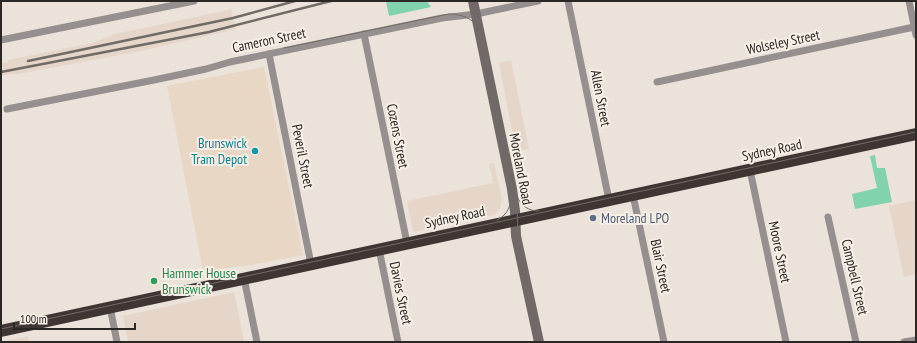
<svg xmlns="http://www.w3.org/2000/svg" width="917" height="343" font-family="'PT Sans Narrow',sans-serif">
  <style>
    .built { fill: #e5d6c9 }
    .industrial { fill: #e8d7c5 }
    .green { fill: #81d3ad }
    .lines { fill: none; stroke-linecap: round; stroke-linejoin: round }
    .street { stroke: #95908f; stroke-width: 7 }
    .secondary { stroke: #706967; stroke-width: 10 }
    .highway { stroke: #3f3633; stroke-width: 12 }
    .tram { stroke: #716b66; stroke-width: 1 }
    .rail { stroke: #716b66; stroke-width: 2.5 }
    .culture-dot { fill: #0f9aa8; stroke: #f8efe7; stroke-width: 1.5 }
    .service-dot { fill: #5c6f8a; stroke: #f8efe7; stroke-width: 1.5 }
    .leisure-dot { fill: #2e9e5b; stroke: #f8efe7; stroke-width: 1.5 }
    .labels { text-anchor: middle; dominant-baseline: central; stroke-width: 4; stroke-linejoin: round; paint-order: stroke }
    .street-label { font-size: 14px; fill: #2b2724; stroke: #f8efe7 }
    .culture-label { font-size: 14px; fill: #0d838f; stroke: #f8efe7; text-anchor: end }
    .service-label { font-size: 14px; fill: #4e5e75; stroke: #f8efe7; text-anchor: start }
    .leisure-label { font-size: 14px; fill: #27864d; stroke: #f8efe7; text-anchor: start }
  </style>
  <rect width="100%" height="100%" fill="#ebe2da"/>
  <g class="built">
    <path d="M231 9 236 29 141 51 18 74H11L1 76V63L8 62V60L92 43 115 34 215 13Z"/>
    <path d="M511 60 529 149 516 152 499 63Z"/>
    <path d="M494 163 502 199 500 209 494 215 413 232 407 201 493 183 489 164Z"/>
    <path d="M916 200V274L904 277 889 206Z"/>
    <path d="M234 292 244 342H128L123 316Z"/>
    <path d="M28 336 29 342H2Z"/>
  </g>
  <path class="industrial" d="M264 67 303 255 252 265 203 271 167 86Z"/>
  <g class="green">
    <path d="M386 1H427L431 7 389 16Z"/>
    <path d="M875 155 877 168H885L892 202 855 209 852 194 877 188 870 156Z"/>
  </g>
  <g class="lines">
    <g class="street">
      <path d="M568 1 609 200"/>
      <path d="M909 1 916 35"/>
      <path d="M364 34 407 243"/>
      <path d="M1 40 194 1"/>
      <path d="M269 54 311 264"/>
      <path d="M657 82 914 27"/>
      <path d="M7 109 154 80 206 69 230 62 442 18 476 14 538 1"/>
      <path d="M750 170 786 342"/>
      <path d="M633 195 664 342"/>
      <path d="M828 217 856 342"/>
      <path d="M379 249 398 342"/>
      <path d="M244 278 257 342"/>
      <path d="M110 307 117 342"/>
      <path d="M904 342 916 340"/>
    </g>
    <path class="secondary" d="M473 1 512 189 515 211 516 236 539 342"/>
    <path class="highway" d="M1 331 916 134"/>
    <g class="tram">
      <path d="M284 48 449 14C466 14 479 22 483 38L517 205 518 236 541 342"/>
      <path d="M517 197C522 206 528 211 539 211"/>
      <path d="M497 220C509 214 512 204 510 192"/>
      <path d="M1 329 916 132"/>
    </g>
    <g class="rail">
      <path d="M28 61 233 18 295 1"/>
      <path d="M1 72 209 32 331 1"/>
    </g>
  </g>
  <circle class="culture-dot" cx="255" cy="151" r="4"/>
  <circle class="service-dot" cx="593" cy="218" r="4"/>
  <circle class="leisure-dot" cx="154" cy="281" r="4"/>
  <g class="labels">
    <g class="street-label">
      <text transform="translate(269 40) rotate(-12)">Cameron Street</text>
      <text transform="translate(783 42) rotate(-12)">Wolseley Street</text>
      <text transform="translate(601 98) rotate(79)">Allen Street</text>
      <text transform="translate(398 136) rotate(79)">Cozens Street</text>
      <text transform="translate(772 150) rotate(-12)">Sydney Road</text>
      <text transform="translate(303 156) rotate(79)">Peveril Street</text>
      <text transform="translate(521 169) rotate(79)">Moreland Road</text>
      <text transform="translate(455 217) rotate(-12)">Sydney Road</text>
      <text transform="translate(780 252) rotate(78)">Moore Street</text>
      <text transform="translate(661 266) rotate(78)">Blair Street</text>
      <text transform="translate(855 277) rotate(77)">Campbell Street</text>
      <text transform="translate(401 293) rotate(78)">Davies Street</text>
    </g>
    <g class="culture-label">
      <text x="247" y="143">Brunswick<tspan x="247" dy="16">Tram Depot</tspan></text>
    </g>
    <g class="service-label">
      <text x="601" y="218">Moreland LPO</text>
    </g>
    <g class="leisure-label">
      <text x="162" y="273">Hammer House<tspan x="162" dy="16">Brunswick</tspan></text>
    </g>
  </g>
  <rect width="917" height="343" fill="none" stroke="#2b2724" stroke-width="4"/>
  <path d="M14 323v6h121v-6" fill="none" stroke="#2b2724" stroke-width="2"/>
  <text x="20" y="323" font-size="12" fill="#2b2724" stroke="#f8efe7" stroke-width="3" paint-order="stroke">100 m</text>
</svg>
